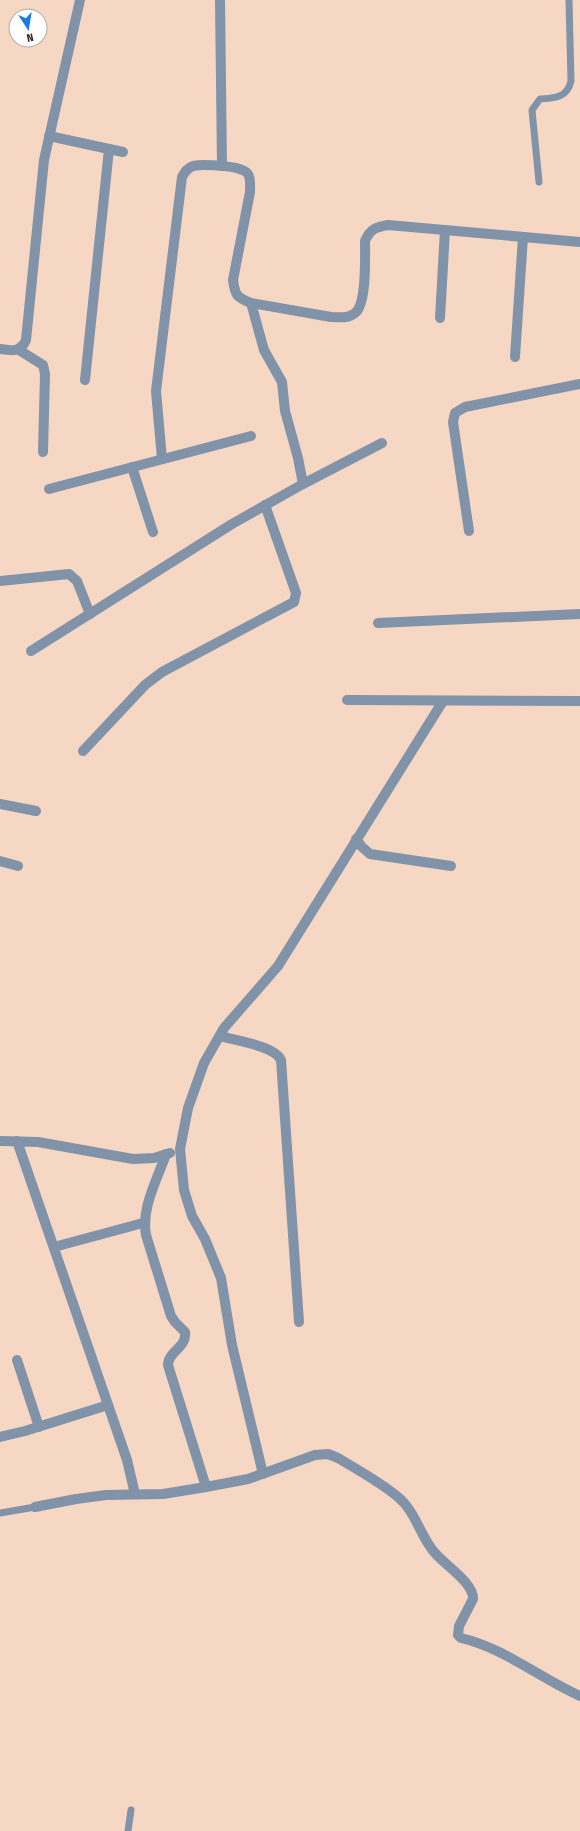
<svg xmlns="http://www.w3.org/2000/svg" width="580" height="1831" font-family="'Fira Sans Condensed',sans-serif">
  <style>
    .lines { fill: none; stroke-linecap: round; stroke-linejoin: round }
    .lane { stroke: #8193a9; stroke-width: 7 }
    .street { stroke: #8193a9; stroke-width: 10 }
  </style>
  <rect width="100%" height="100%" fill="#f6d7c3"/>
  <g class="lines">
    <g class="lane">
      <path d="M539 182 532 110 540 99C555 98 567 98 571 81L569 0"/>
      <path d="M0 1513 35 1507"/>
      <path d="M128 1831 131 1810"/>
    </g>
    <g class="street">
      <path d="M220 0 222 166"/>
      <path d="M49 136 123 152"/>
      <path d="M251 303 264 350 282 382 285 411 298 458 303 484"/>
      <path d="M440 318 445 230"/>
      <path d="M0 349C12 351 21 352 26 340L44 160 80 0"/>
      <path d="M19 350 43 365 45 374 43 452"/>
      <path d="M515 357 523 237"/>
      <path d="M85 380 109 149"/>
      <path d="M162 459 156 391 182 177C185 172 187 168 193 166 202 164 243 165 248 174 251 179 250 186 250 192L233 280C235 295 236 297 251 303L331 317C340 317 348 319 355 313 367 304 365 257 365 241 370 229 376 227 388 225L580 242"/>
      <path d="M132 467 153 532"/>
      <path d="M49 489 251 436"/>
      <path d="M469 531 453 422 455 413 465 407 580 384"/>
      <path d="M0 581 69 574 77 581 90 614"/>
      <path d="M378 623 580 614"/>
      <path d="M31 651 232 524 303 484 382 443"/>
      <path d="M347 700 580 701"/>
      <path d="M83 751 145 685 162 672 294 602 296 593 265 505"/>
      <path d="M0 804 36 811"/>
      <path d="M356 839 362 847 370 854 451 866"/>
      <path d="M0 861 18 866"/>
      <path d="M220 1036C234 1040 275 1046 281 1060L299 1322"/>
      <path d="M0 1141 38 1142 133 1159 154 1158 170 1153"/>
      <path d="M17 1141 127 1460 135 1494"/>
      <path d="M166 1154C157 1180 141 1208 146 1235L171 1316 175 1322 185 1332C187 1348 168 1351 168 1365L206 1487"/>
      <path d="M54 1247 143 1223"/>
      <path d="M17 1360 39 1427"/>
      <path d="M0 1437 25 1431 108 1405"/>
      <path d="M263 1474 232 1345 221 1278 205 1239 192 1216 184 1190 180 1149 188 1108 204 1063 224 1028 278 966 443 701"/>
      <path d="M35 1507 76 1499 106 1495 163 1494 206 1487 248 1479 315 1455 328 1454 338 1458C358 1470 380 1482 398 1497 416 1512 420 1536 435 1553 445 1565 474 1583 473 1599L459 1626 458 1635 461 1638C504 1648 540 1678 580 1696"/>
    </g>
  </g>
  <g transform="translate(28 28) rotate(168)"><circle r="19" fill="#ffffff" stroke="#aeaaa7"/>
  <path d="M0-3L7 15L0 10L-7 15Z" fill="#187ce4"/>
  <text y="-6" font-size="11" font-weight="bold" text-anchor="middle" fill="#352a22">N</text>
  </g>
</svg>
